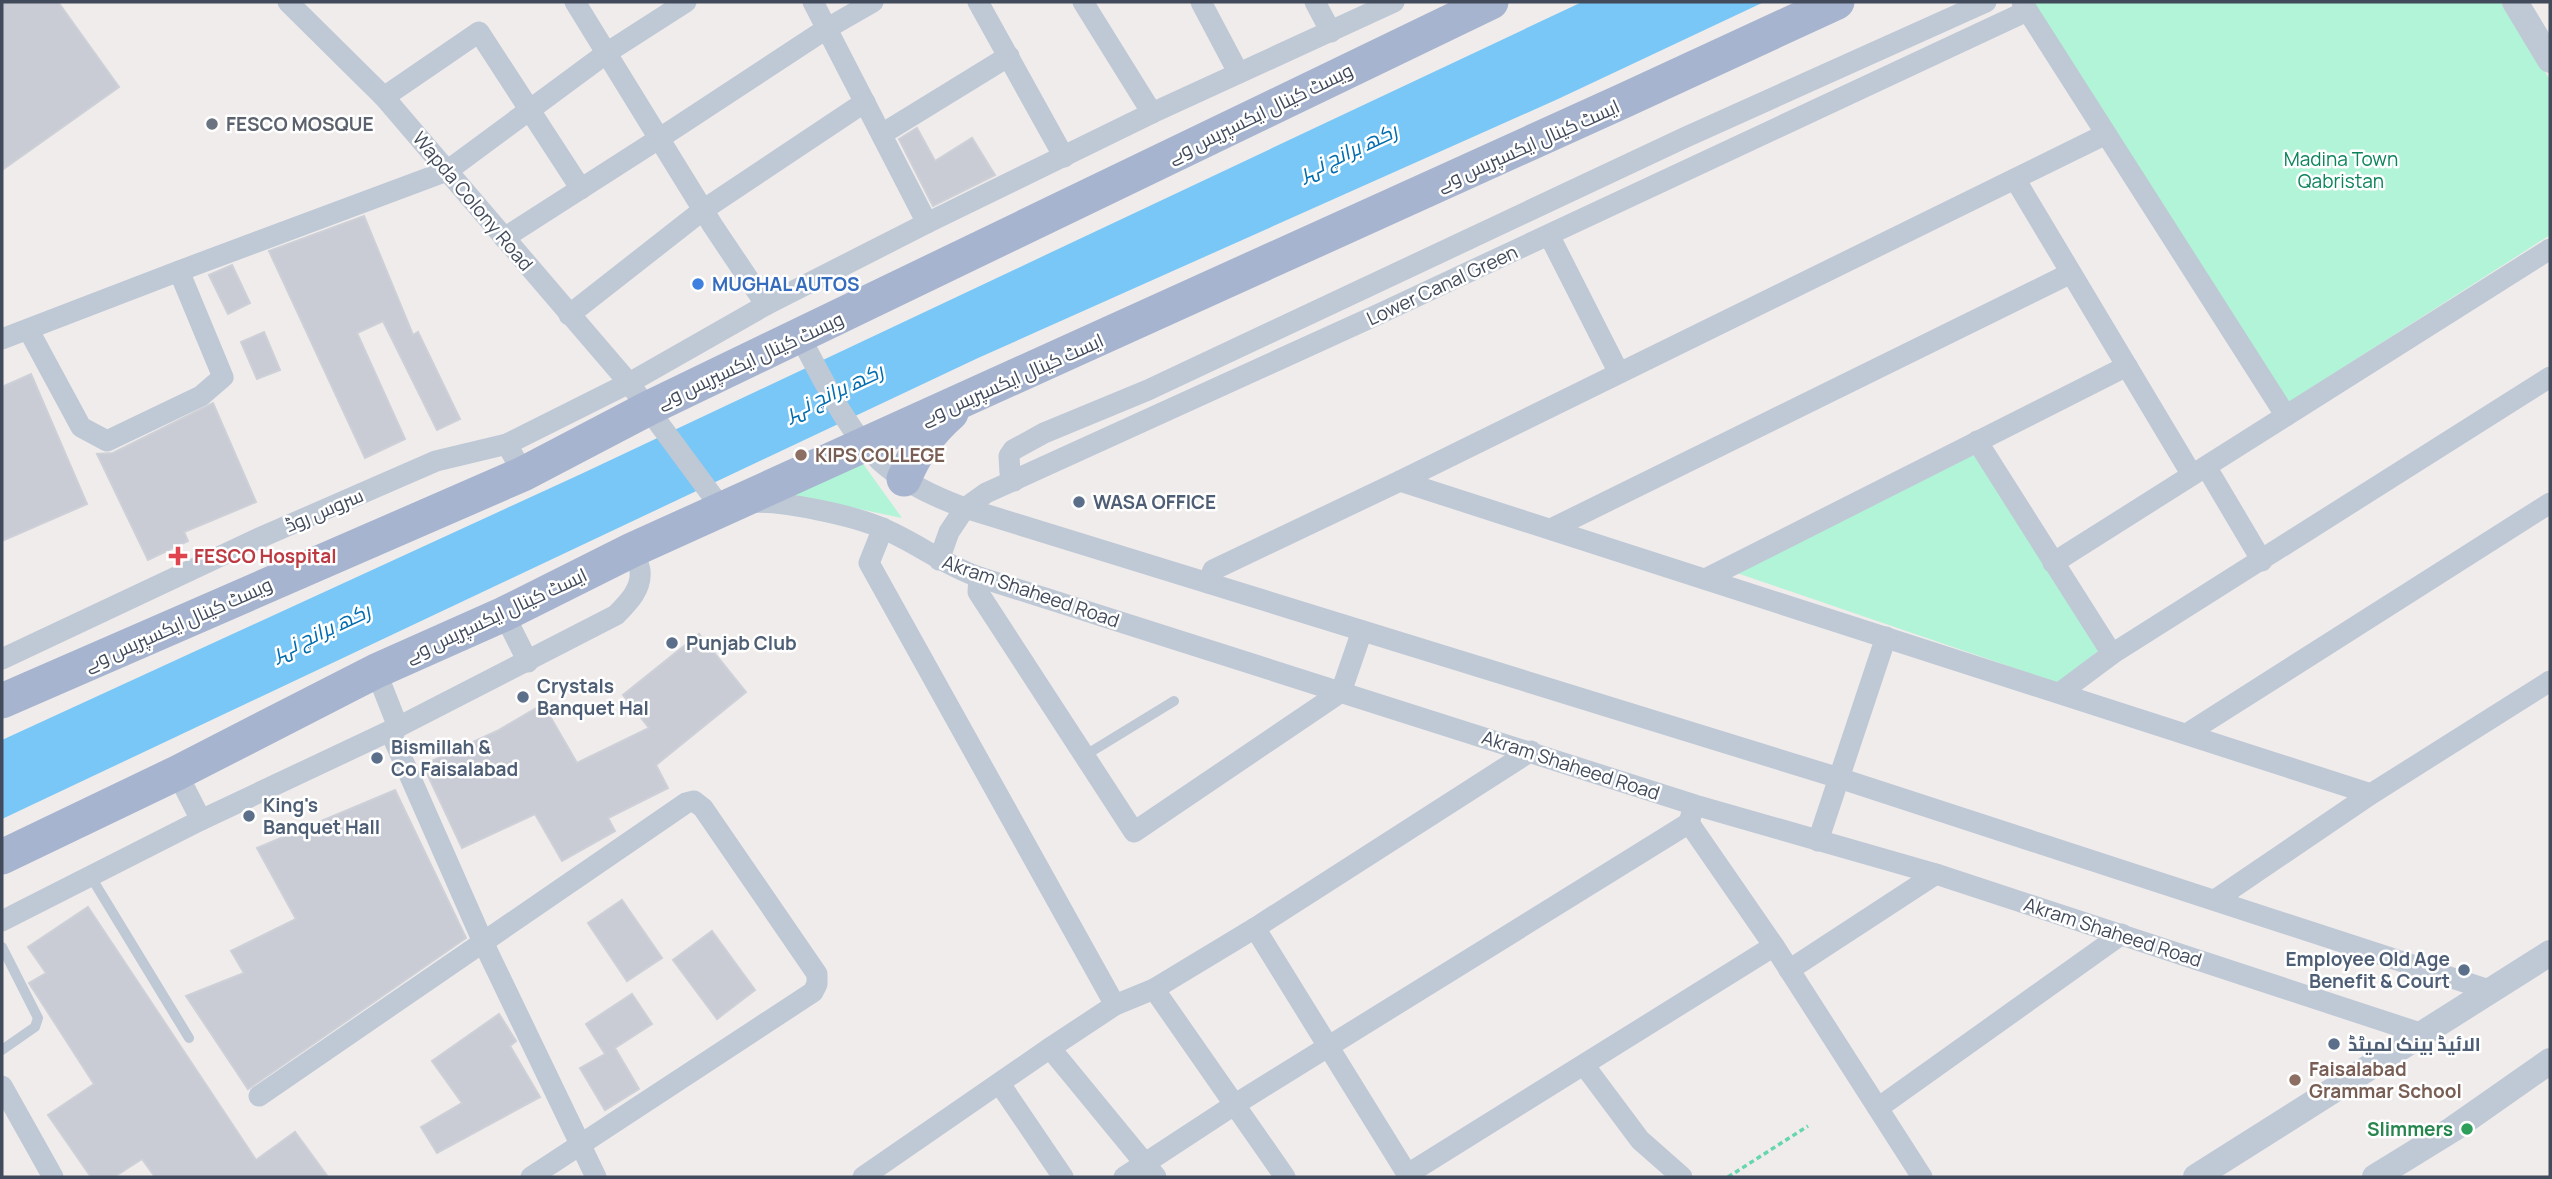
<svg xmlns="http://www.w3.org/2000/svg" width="2552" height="1179" font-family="Manrope,Cairo,sans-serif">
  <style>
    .green { fill: #b2f4d7 }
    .water { fill: #79c7f6 }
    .building { fill: #c9ccd4; stroke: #ced0d8; stroke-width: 2 }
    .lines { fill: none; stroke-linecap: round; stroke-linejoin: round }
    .path { stroke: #66d6b1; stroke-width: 3.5; stroke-dasharray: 5 3.5; stroke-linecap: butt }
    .service { stroke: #bfc8d5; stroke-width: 10 }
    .minor { stroke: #bfc8d5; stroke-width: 21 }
    .tertiary { stroke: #bfc8d5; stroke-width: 26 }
    .primary { stroke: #a7b4cf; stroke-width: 35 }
    .worship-dot { fill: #6b7280; stroke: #fff; stroke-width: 2.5 }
    .shop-dot { fill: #3f7fe0; stroke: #fff; stroke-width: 2.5 }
    .education-dot { fill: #8d6e63; stroke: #fff; stroke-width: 2.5 }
    .service-dot { fill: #5c6f8a; stroke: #fff; stroke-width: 2.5 }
    .health-dot { fill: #e0444e; stroke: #fff; stroke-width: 2.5 }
    .leisure-dot { fill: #2e9e5b; stroke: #fff; stroke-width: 2.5 }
    .labels { text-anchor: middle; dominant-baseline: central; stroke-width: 5; stroke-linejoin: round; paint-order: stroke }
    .street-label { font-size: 19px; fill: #424b5b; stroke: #fff }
    .worship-label { font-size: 19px; font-weight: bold; fill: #5b616d; stroke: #fff; text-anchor: start }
    .park-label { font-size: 19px; fill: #0b845c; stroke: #fff }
    .shop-label { font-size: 19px; font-weight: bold; fill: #366cbe; stroke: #fff; text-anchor: start }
    .education-label { font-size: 19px; font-weight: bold; fill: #785e54; stroke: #fff; text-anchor: start }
    .service-label { font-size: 19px; font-weight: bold; fill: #4e5e75; stroke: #fff; text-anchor: start }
    .health-label { font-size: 19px; font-weight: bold; fill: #be3a42; stroke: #fff; text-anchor: start }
    .leisure-label { font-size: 19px; font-weight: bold; fill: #27864d; stroke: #fff; text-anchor: end }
    .water-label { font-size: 21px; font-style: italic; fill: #006db0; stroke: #fff }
  </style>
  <rect width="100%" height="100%" fill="#efeceb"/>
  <g class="green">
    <path d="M2032 2H2503L2550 80V235L2289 402Z"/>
    <path d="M1974 450 2102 648 2058 683 1731 571Z"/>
    <path d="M856 454 902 518 783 493Z"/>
  </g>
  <path class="water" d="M1582 2H1764L1558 99 978 358 2 819V740L581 474Z"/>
  <g class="building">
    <path d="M2 2H58L119 87 2 170Z"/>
    <path d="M917 128 935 161 972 138 995 175 933 206 899 139Z"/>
    <path d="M364 216 413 335 418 332 460 419 437 430 383 321 357 333 405 439 365 458 269 251Z"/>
    <path d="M232 265 250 303 228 314 209 275Z"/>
    <path d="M264 332 280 370 257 379 241 342Z"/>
    <path d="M31 374 87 504 2 541V387Z"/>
    <path d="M213 403 256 502 184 532 188 541 148 560 97 454 113 453Z"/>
    <path d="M699 634 746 692 656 765 668 788 608 818 615 831 562 861 535 814 462 848 423 765 497 731 543 704 577 763 649 728 623 695Z"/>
    <path d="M395 790 466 938 248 1089 186 996 244 973 231 951 296 919 257 848Z"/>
    <path d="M622 900 662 958 627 981 588 923Z"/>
    <path d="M88 907 256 1160 295 1132 328 1177H155L142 1159 114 1177H91L48 1115 94 1084 29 983 46 973 28 947Z"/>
    <path d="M712 931 755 990 717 1019 673 960Z"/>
    <path d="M632 994 652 1024 615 1048 639 1089 605 1110 580 1068 605 1054 586 1024Z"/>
    <path d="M499 1014 516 1041 510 1046 540 1097 437 1153 421 1127 462 1103 432 1061Z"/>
  </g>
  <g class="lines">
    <path class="path" d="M1728 1177 1808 1126"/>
    <g class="service">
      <path d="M1084 756 1174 701"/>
      <path d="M91 877 189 1038"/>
      <path d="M2 947 38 1018 35 1027 2 1050"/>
    </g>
    <g class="minor">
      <path d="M288 2 384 97 629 383 722 509C730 507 739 503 748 503 778 499 856 516 884 529 917 543 944 565 979 577L1695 805 1936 874 2423 1034"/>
      <path d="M575 2 713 226 766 305"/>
      <path d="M813 2 927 223"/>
      <path d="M978 2 1064 157"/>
      <path d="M1083 2 1152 113"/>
      <path d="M1201 2 1238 72"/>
      <path d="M1315 2 1331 32"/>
      <path d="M2022 2 2286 416"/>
      <path d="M384 97 479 32 581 189"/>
      <path d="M882 134 1009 56"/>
      <path d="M2015 179 2192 475"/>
      <path d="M1549 235 1619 373"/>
      <path d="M504 238 660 138 826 29 873 2"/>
      <path d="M179 271 447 171 608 52 686 2"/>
      <path d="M569 315 703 210 865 102"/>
      <path d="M800 337C822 377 846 430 880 461 903 482 935 497 965 508L986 493 1379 314 2027 11"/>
      <path d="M2 339 179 271 223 377 201 396 107 441 81 427 28 329"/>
      <path d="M1977 441 2112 654"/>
      <path d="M507 444 629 383 766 305 927 223 1152 113 1394 2"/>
      <path d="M2207 468 2262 561"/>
      <path d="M1014 481 1010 473 1009 456 1013 450 1044 433 1148 390 1686 137 1986 2"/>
      <path d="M1400 481 2371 794"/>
      <path d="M883 528 869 563 1115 1005"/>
      <path d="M1551 529 2071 273"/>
      <path d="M939 560 949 532 965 508 1839 778 2492 991"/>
      <path d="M2053 563 2550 249"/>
      <path d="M979 577 978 592 1134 832 1341 692 1362 631"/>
      <path d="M1705 579 2127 366"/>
      <path d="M1208 583 1213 570 1400 481 2106 134"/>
      <path d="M504 614 528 662"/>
      <path d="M2 659 257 539 436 461 507 444 523 474"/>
      <path d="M376 671 398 727"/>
      <path d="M2061 692 2112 654 2550 377"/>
      <path d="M390 731 483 942 596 1177"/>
      <path d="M2188 733 2550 503"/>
      <path d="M1692 812 1689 823 1774 946 1922 1177"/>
      <path d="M201 820 398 727 616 615C628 603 642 589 640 571 640 565 634 556 632 550"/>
      <path d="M1818 841 1886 637"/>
      <path d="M2215 900 2371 794 2550 681"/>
      <path d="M2 921 201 820 177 773"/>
      <path d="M1255 928 1409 1177"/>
      <path d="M1789 970 1936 874"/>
      <path d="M1154 989 1285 1177"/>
      <path d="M1050 1048 1156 1177"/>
      <path d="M1584 1065 1640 1140 1682 1177"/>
      <path d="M1000 1084 1063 1177"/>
      <path d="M2 1086 53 1177"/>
      <path d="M259 1096 686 803 694 801 703 808 817 974V984L813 992 531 1177"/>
      <path d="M1878 1108 2122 934"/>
      <path d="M1408 1174 1774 946"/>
      <path d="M863 1177 1050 1048 1115 1005 1154 989 1255 928 1531 751"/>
      <path d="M1124 1177 1234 1105 1689 823"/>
    </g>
    <g class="tertiary">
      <path d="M2515 2 2550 60"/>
      <path d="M2196 1177 2550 953"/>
      <path d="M2375 1177 2453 1129 2550 1061"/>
    </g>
    <g class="primary">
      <path d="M904 479C915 452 929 432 951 413"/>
      <path d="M2 701 523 474 649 408 1491 2"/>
      <path d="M2 857 177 773 376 671 504 614 632 550 1625 100 1837 2"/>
    </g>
  </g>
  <circle class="worship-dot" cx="212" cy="124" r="7"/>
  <circle class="shop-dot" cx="698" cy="284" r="7"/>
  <g class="education-dot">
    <circle cx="801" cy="455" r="7"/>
    <circle cx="2295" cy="1080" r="7"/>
  </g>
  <g class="service-dot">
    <circle cx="1079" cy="502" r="7"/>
    <circle cx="672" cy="643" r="7"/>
    <circle cx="523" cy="697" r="7"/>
    <circle cx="377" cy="758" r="7"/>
    <circle cx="249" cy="816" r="7"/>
    <circle cx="2464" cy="970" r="7"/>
    <circle cx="2334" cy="1044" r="7"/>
  </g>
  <path class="health-dot" d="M174.5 545.5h7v7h7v7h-7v7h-7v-7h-7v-7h7z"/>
  <circle class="leisure-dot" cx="2467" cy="1129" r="7"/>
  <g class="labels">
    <g class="street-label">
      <text transform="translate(1260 113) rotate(-26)">ویسٹ کینال ایکسپریس وے</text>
      <text transform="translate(1528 145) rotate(-24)">ایسٹ کینال ایکسپریس وے</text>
      <text transform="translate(473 201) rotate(50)">Wapda Colony Road</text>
      <text transform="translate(1442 285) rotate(-25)">Lower Canal Green</text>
      <text transform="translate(750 360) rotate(-25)">ویسٹ کینال ایکسپریس وے</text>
      <text transform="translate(1012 379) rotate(-24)">ایسٹ کینال ایکسپریس وے</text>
      <text transform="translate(324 510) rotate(-23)">سروس روڈ</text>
      <text transform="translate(1031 591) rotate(19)">Akram Shaheed Road</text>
      <text transform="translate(496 615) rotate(-25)">ایسٹ کینال ایکسپریس وے</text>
      <text transform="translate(178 624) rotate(-24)">ویسٹ کینال ایکسپریس وے</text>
      <text transform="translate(1571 765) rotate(18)">Akram Shaheed Road</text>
      <text transform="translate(2113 932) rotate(18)">Akram Shaheed Road</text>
    </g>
    <g class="worship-label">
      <text x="226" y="124">FESCO MOSQUE</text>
    </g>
    <g class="park-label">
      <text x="2341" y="159">Madina Town<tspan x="2341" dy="22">Qabristan</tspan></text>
    </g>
    <g class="shop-label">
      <text x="712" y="284">MUGHAL AUTOS</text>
    </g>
    <g class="education-label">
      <text x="815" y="455">KIPS COLLEGE</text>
      <text x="2309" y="1069">Faisalabad<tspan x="2309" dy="22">Grammar School</tspan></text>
    </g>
    <g class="service-label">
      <text x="1093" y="502">WASA OFFICE</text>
      <text x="686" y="643">Punjab Club</text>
      <text x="537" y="686">Crystals<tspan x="537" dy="22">Banquet Hal</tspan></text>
      <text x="391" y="747">Bismillah &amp;<tspan x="391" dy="22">Co Faisalabad</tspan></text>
      <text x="263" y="805">King's<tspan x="263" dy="22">Banquet Hall</tspan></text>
      <text x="2450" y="959" text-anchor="end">Employee Old Age<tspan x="2450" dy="22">Benefit &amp; Court</tspan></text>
      <text x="2348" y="1044">الائیڈ بینک لمیٹڈ</text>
    </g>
    <g class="health-label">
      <text x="194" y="556">FESCO Hospital</text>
    </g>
    <g class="leisure-label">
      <text x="2453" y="1129">Slimmers</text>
    </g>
    <g class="water-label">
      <text transform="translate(1348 151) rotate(-25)">رکھ برانچ نہر</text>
      <text transform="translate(834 391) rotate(-25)">رکھ برانچ نہر</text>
      <text transform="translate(321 631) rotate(-25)">رکھ برانچ نہر</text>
    </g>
  </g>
  <rect width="2552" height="1179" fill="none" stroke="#424b5b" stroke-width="7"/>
</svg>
